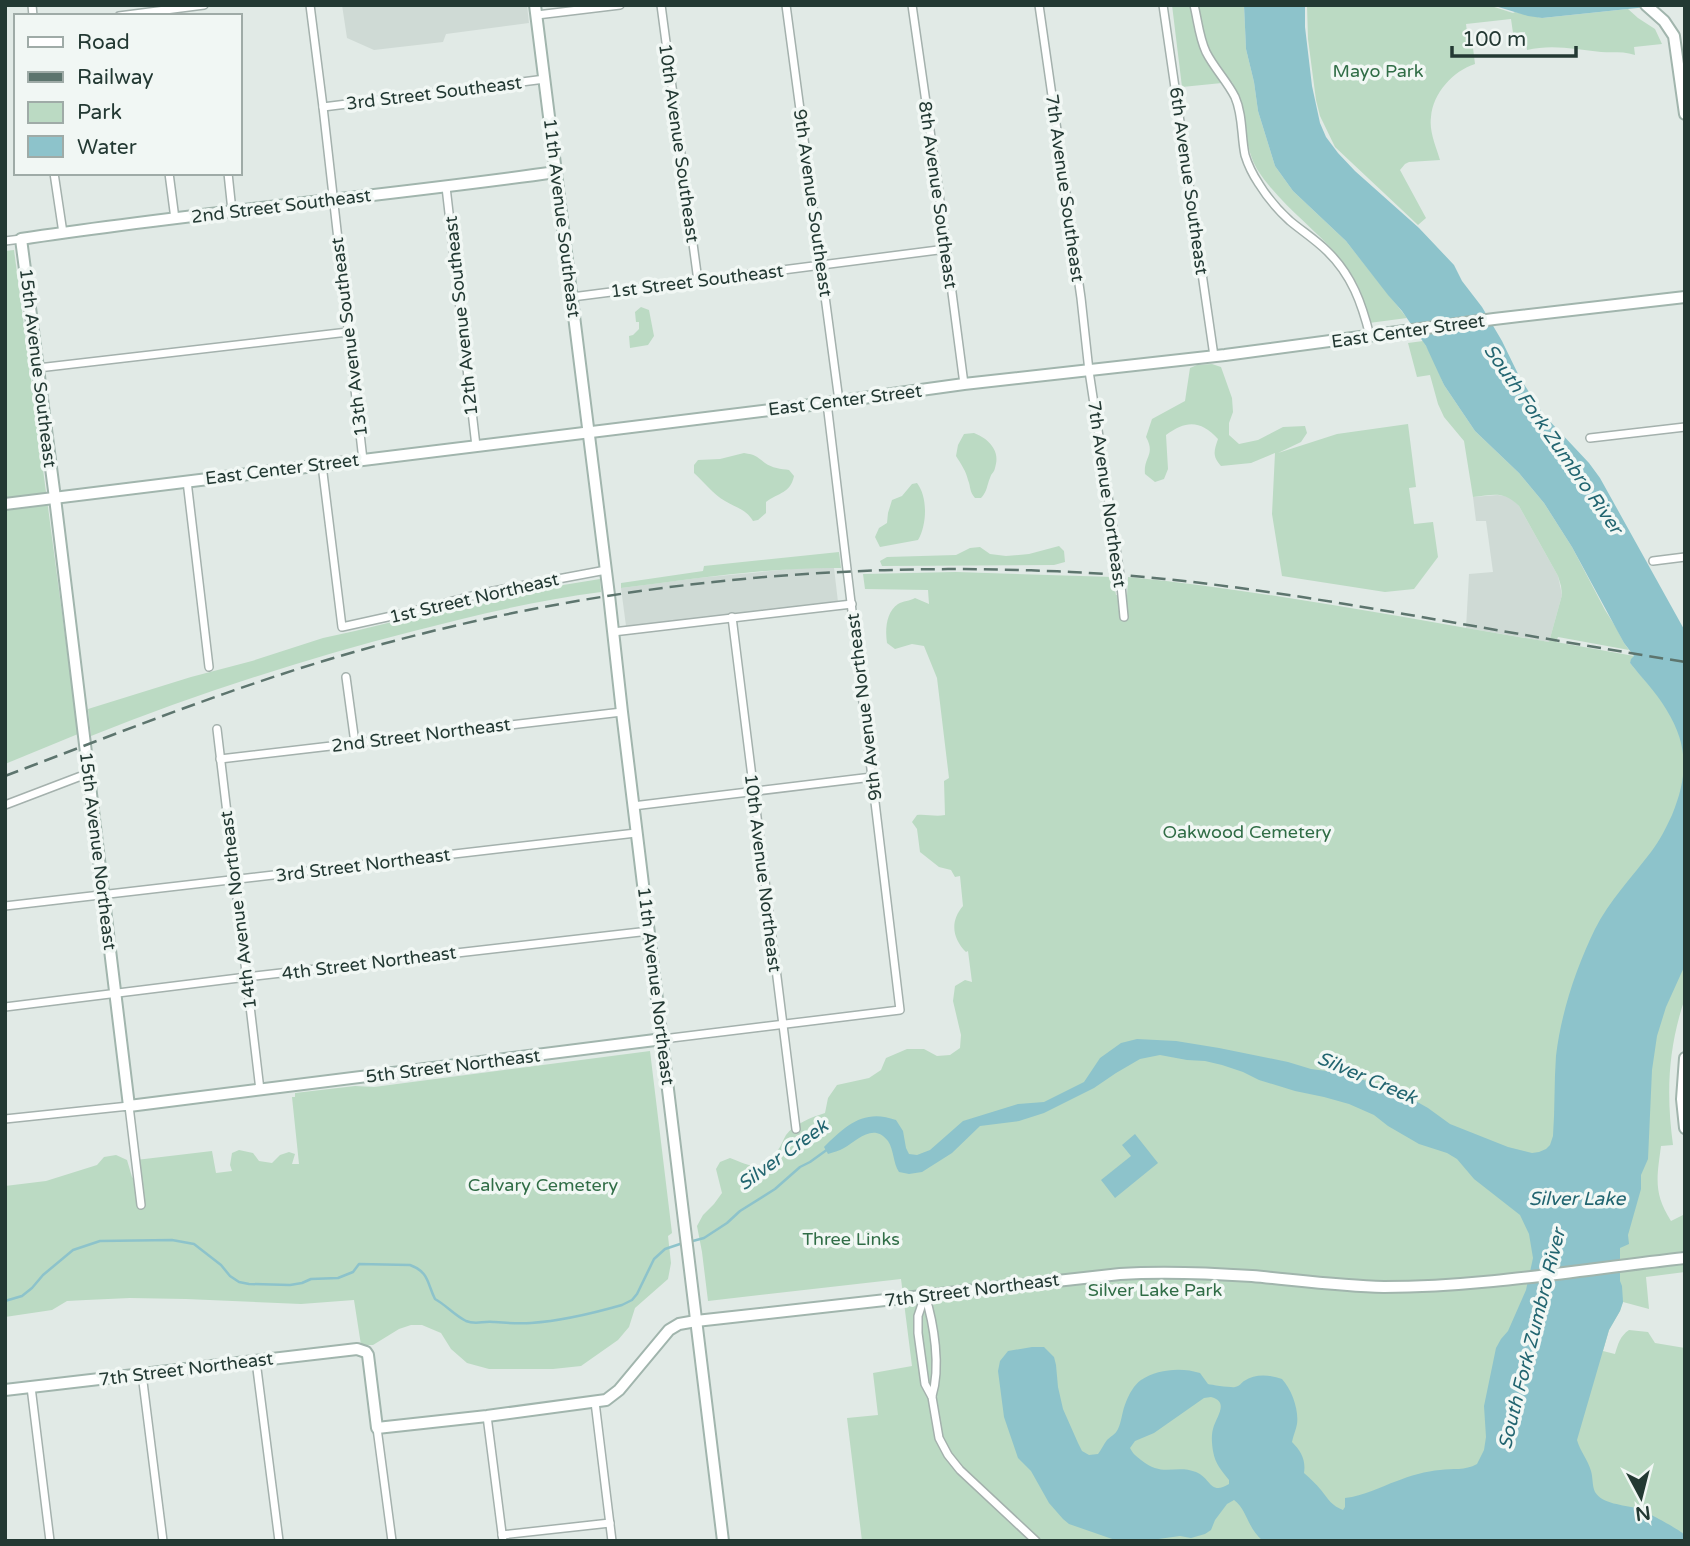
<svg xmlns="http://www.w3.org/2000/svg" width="1690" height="1546" font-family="'Varela Round',sans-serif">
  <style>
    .built { fill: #cfdad5 }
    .green { fill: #bbdac3 }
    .water { fill: #8dc3cb; fill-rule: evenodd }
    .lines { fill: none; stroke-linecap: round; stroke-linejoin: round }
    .stream { stroke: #8dc3cb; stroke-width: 2.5 }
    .street-casing { stroke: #a4b1ad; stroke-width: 10 }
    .secondary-casing { stroke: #a1b5ad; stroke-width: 14 }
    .street { stroke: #fff; stroke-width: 7 }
    .secondary { stroke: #fff; stroke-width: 10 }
    .rail { stroke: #5d756e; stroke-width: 2.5; stroke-dasharray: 14 7; stroke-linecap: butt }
    .labels { text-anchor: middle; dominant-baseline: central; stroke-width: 7; stroke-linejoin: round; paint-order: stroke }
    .park-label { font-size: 18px; fill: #306d46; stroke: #f1f7f4 }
    .street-label { font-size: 18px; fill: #233933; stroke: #f1f7f4 }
    .water-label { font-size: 19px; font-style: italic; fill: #226570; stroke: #f1f7f4 }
  </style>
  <rect width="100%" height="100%" fill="#e1eae6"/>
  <g class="built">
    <path d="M342 5H527L529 23 446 34 443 42 374 50 347 38Z"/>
    <path d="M1498 495 1510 497 1519 506 1558 576 1562 595 1549 642 1466 628 1469 574 1493 572 1486 521H1476L1473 497Z"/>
    <path d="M812 567 834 568 838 602 626 626 621 588 698 578Z"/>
  </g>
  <g class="green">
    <path d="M1172 5H1244L1246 49 1254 82 1258 111 1275 166 1293 191 1346 241 1407 318 1369 323C1366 309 1363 295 1356 282 1332 238 1284 212 1257 169 1246 151 1246 127 1241 107 1239 99 1235 90 1232 82L1182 87Z"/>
    <path d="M1307 5H1488L1513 13 1515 12 1542 18 1628 9 1638 18 1655 29 1662 44 1634 47 1635 55C1623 51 1612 53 1601 52 1576 49 1551 44 1527 50L1525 32 1513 33 1511 19 1466 24 1468 40H1472L1475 64C1453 71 1433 93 1431 117 1429 132 1436 146 1440 160L1409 162 1405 164 1400 170 1426 218 1418 225 1335 147 1320 116 1316 100 1308 39Z"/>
    <path d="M14 250 78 734 5 764V251Z"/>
    <path d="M641 307 649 310 654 336 648 345 630 348 629 336 633 335 639 329V322H636L635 312Z"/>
    <path d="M1423 341 1432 356 1444 385 1475 431 1519 473 1544 503 1572 547 1605 610 1617 629 1624 643 1629 650 1558 637 1556 642 1634 656 1630 663 1648 684 1685 689V998C1668 1048 1666 1093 1673 1145L1661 1146C1657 1177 1653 1193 1671 1221L1685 1214V1272L1646 1277 1649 1309 1623 1302 1620 1311 1609 1330 1603 1351 1615 1354C1618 1344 1620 1336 1629 1330L1648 1332 1655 1343 1685 1348V1541H862L847 1418 878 1415 873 1373 912 1366 901 1279 708 1301 702 1252 697 1226 703 1215 714 1204 722 1193 716 1169 720 1162 730 1158C751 1166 765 1175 778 1150 781 1146 783 1140 786 1135 794 1124 812 1117 825 1113L828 1098 837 1085 869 1078 881 1070 886 1058 907 1049H924L937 1056 950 1055 960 1048 961 1035 953 1001 955 986 965 980 972 982 968 951 966 952C952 938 950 921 963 906L960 876 955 877 951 870 939 867 920 852 917 829 912 822 917 815C927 814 935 817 945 815L944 781 949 778 937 678 924 646 912 644 895 649 887 643C885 630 886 612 898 604 903 601 910 601 915 598L929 604 928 590 865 589 863 574 956 572 1113 577 1116 595 1127 596 1128 577C1270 591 1409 619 1549 642L1562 595 1561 586 1558 576 1519 506C1503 490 1493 495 1473 497L1464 441 1444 417 1438 404 1430 375 1417 377 1408 343Z"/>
    <path d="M1212 364 1221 367 1232 398 1233 412 1229 423V435L1239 444 1258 440 1283 427 1305 426 1307 433 1301 442 1278 453 1337 434 1408 424 1416 487 1409 488 1414 524 1433 522 1438 557 1414 589 1385 592 1282 576 1272 514 1275 453 1251 463 1221 466C1212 456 1214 451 1218 439 1201 420 1186 420 1166 435L1168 469 1164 479 1155 482 1145 474C1143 457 1156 455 1146 437L1152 419 1185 401 1190 368 1197 365Z"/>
    <path d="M974 433C989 439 1001 451 995 468 994 473 992 472 990 478 987 485 987 492 981 498H975C969 491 971 487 968 480 966 471 961 464 956 456L958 445 964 434Z"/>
    <path d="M744 453C756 455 756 456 765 463 772 468 781 469 789 470L794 476C790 494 779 492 766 502V513L758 520 753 521C746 509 736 508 725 501 713 494 704 482 694 473V465L698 460 720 459Z"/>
    <path d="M917 483C928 497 927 525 918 540L880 547 875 537 879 528 887 523 888 513 892 500 902 496 912 484Z"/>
    <path d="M1059 546 1064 551 1065 562 1054 565 882 566 880 561 887 557 956 555 970 548 980 547 990 554 1006 556 1029 554Z"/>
    <path d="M839 552 841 568C767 567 694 579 621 588V583L703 571 704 566Z"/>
    <path d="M600 579 601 592C538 600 476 615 414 631 304 659 196 694 91 736L88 709 191 677 252 661 323 638 355 631 502 595Z"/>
    <path d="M650 1051 672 1233 668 1236 671 1263 668 1279 635 1308 629 1327 618 1340 581 1366 553 1369H489L467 1363 451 1349 441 1333 422 1325H411L399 1329 373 1345H361L354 1300 301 1304 186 1299 130 1298 86 1300 67 1301 52 1310 5 1317V1186L46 1181 97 1165 104 1157 116 1155 127 1160 132 1177 137 1182 136 1160 212 1151 216 1173 232 1171 230 1165 232 1153 239 1150 253 1153 259 1161 272 1163 280 1155 289 1152 295 1154 292 1164H299L292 1097H295V1093L355 1086 374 1087Z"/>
  </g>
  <g class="water">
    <path d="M1244 5H1305V27L1312 86 1320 123 1326 137 1338 153 1355 171 1419 228 1454 265 1462 281 1482 307 1502 341 1520 378 1543 414 1589 463 1600 478 1685 631V965L1666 1007 1657 1036 1652 1070 1648 1159 1641 1175V1189L1628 1235 1629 1244 1620 1248V1281L1622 1286 1623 1302 1620 1311 1609 1330 1577 1440C1580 1451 1588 1460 1591 1471 1593 1477 1592 1486 1595 1492 1602 1504 1624 1505 1636 1508 1645 1511 1677 1528 1685 1535V1541H1263C1247 1528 1247 1509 1234 1500L1227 1504 1215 1520 1211 1530 1205 1534 1191 1538 1180 1536 1151 1540 1118 1541 1069 1524 1063 1519 1049 1503 1031 1471 1018 1458 1004 1417 998 1371 1000 1361 1008 1351 1032 1347H1044L1054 1357 1056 1365 1058 1387 1063 1409 1078 1443 1082 1451 1089 1455 1098 1454C1101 1450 1104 1444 1107 1440 1111 1436 1115 1435 1118 1429 1122 1420 1122 1411 1126 1402 1129 1394 1134 1385 1141 1380 1157 1369 1182 1367 1200 1373L1208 1384C1212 1385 1233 1388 1235 1387 1240 1386 1241 1383 1244 1381 1256 1373 1270 1375 1282 1379 1292 1390 1299 1410 1297 1424 1296 1430 1293 1436 1292 1442 1301 1451 1306 1460 1304 1473 1310 1478 1316 1484 1321 1490 1328 1499 1332 1506 1343 1510L1345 1507V1498C1364 1496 1380 1487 1397 1481 1409 1476 1427 1471 1440 1470 1453 1468 1465 1471 1477 1464L1484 1450 1486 1437 1484 1406 1496 1348 1501 1339 1508 1331 1526 1290 1533 1258 1529 1234 1520 1215 1474 1179 1457 1159 1447 1153 1419 1144 1388 1126 1374 1115 1349 1104 1324 1097 1295 1091 1259 1080 1243 1072 1222 1065 1205 1061 1187 1060 1160 1055 1140 1059 1116 1073 1094 1088 1044 1113 1019 1121 980 1126 952 1153 922 1172 909 1174 899 1172C893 1163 894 1150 888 1141 873 1122 857 1141 844 1148 839 1151 833 1152 828 1154L824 1147C845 1126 864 1108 896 1120L903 1131 906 1148 909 1154 917 1155 930 1150 963 1121 1018 1104 1044 1102 1084 1082 1100 1058 1121 1043 1137 1039 1176 1041 1219 1048 1288 1062 1311 1069 1334 1072 1367 1081 1412 1099 1428 1108 1450 1124 1508 1147 1532 1153 1539 1152 1546 1149 1550 1145 1553 1136C1555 1109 1554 1082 1556 1056 1561 1013 1576 968 1595 929 1609 901 1632 877 1651 852 1660 840 1666 828 1672 815 1688 776 1689 746 1666 709 1656 692 1642 678 1630 663L1631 659 1634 656 1624 643 1572 547 1544 503 1519 473 1475 431 1444 385 1426 346 1402 311 1388 295 1346 241 1293 191 1275 166 1258 111 1254 82 1246 49ZM1211 1397C1230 1402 1216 1417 1213 1429 1211 1436 1212 1445 1213 1451 1215 1464 1222 1471 1229 1480V1484C1210 1496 1211 1478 1196 1472 1175 1464 1163 1478 1141 1460 1136 1456 1133 1454 1130 1448L1135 1441 1154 1433 1204 1398Z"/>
    <path d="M1492 5H1666L1542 18 1528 16Z"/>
    <path d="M1135 1134 1158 1163 1115 1198 1101 1180 1131 1156 1122 1145Z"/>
  </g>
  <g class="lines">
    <g class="stream">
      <path d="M689 1242 704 1238 727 1223 740 1211 775 1189 800 1167 810 1162 828 1149"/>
      <path d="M5 1301 22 1296 32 1288 43 1275 73 1250 100 1241 172 1240 194 1244 221 1265 230 1276 239 1282 249 1284 290 1285 302 1283 311 1279 338 1278 353 1272 359 1264 410 1265C429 1272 427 1283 435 1299 446 1305 454 1315 466 1321 475 1325 483 1321 493 1322 506 1323 518 1324 531 1323 560 1321 594 1313 622 1305L632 1300 637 1294 654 1259 665 1249 683 1243"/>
    </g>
    <g class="street-casing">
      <g id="street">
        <path d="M32 5 33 16"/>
        <path d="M310 5 323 107 363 460"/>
        <path d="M661 5 698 281"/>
        <path d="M786 5 839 401"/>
        <path d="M912 5 938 186 964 384"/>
        <path d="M1039 5 1081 298 1089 371 1120 575 1124 617"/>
        <path d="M1163 5 1214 356"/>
        <path d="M1194 5C1198 21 1199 37 1206 52 1214 68 1227 81 1235 97 1243 115 1241 136 1245 155 1248 165 1253 175 1259 184 1267 197 1278 210 1290 221 1302 231 1316 240 1327 251 1352 275 1362 304 1370 336"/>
        <path d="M537 15 620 5"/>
        <path d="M119 16 204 5"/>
        <path d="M323 107 545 79"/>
        <path d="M54 173 63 233"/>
        <path d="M169 173 175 219"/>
        <path d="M228 173 232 211"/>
        <path d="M446 187 476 446"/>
        <path d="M5 241 21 239"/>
        <path d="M572 297 946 249"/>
        <path d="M38 368 348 332"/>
        <path d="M1590 438 1685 427"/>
        <path d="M322 465 342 627 419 610 483 593 606 570"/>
        <path d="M187 481 209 667"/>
        <path d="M1653 561 1685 557"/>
        <path d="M732 617 796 1129"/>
        <path d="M613 632 852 604"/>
        <path d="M346 677 355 743"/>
        <path d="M217 729 260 1090"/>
        <path d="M220 759 622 712"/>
        <path d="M5 805 89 773"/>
        <path d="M633 806 872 777"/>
        <path d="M5 906 636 833"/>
        <path d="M5 1007 255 976 649 931"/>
        <path d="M663 1039 900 1010 827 403"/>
        <path d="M5 1119 129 1106 141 1205"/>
        <path d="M925 1295 918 1316V1333L925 1384 932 1397 939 1438 948 1455 960 1470 1036 1541"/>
        <path d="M925 1295C934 1324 941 1367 932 1396"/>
        <path d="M256 1361 279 1541"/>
        <path d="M142 1374 163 1541"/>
        <path d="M31 1387 50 1541"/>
        <path d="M595 1402 612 1541"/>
        <path d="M487 1416 503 1541"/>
        <path d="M377 1428 392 1541"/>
        <path d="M502 1535 610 1523"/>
      </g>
    </g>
    <g class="secondary-casing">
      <g id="secondary">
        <path d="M535 5 609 595 622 712 723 1541"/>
        <path d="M1646 5 1664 21 1674 36 1685 114"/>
        <path d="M556 172C378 197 199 212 21 239L55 498 129 1106 663 1039"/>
        <path d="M5 504 827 403 964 384 1225 355 1494 319 1685 297"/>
        <path d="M1685 1058 1682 1099 1685 1128"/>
        <path d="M5 1390 357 1349 366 1352 368 1355 377 1428 487 1416 606 1400 619 1390 669 1330 679 1324 696 1321 1120 1274C1164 1271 1208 1273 1252 1276 1296 1280 1340 1286 1384 1287 1484 1287 1585 1269 1685 1258"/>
      </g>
    </g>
    <use href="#street" class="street"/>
    <use href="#secondary" class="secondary"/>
    <path class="rail" d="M5 776C121 732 235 686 354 652 587 585 830 560 1071 572 1183 577 1294 595 1404 614 1498 630 1591 647 1685 662"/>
  </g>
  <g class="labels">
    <g class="park-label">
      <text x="1378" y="71">Mayo Park</text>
      <text x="1247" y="832">Oakwood Cemetery</text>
      <text x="543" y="1185">Calvary Cemetery</text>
      <text x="851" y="1239">Three Links</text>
      <text x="1155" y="1290">Silver Lake Park</text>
    </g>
    <g class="street-label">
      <text transform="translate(434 93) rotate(-7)">3rd Street Southeast</text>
      <text transform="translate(679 143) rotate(82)">10th Avenue Southeast</text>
      <text transform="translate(1189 181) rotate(82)">6th Avenue Southeast</text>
      <text transform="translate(1065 188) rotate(82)">7th Avenue Southeast</text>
      <text transform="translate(938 195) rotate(82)">8th Avenue Southeast</text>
      <text transform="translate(813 203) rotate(82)">9th Avenue Southeast</text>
      <text transform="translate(281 206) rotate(-7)">2nd Street Southeast</text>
      <text transform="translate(562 218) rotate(83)">11th Avenue Southeast</text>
      <text transform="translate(697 281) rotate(-7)">1st Street Southeast</text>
      <text transform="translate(461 316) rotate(-96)">12th Avenue Southeast</text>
      <text transform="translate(1408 331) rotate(-8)">East Center Street</text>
      <text transform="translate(349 337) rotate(-97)">13th Avenue Southeast</text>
      <text transform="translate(38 368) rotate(83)">15th Avenue Southeast</text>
      <text transform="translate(845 400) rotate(-7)">East Center Street</text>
      <text transform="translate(282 469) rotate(-7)">East Center Street</text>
      <text transform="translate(1107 494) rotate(82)">7th Avenue Northeast</text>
      <text transform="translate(474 598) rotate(-13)">1st Street Northeast</text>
      <text transform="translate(864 707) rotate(-97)">9th Avenue Northeast</text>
      <text transform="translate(421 735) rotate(-7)">2nd Street Northeast</text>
      <text transform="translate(98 851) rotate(83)">15th Avenue Northeast</text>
      <text transform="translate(363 865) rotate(-7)">3rd Street Northeast</text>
      <text transform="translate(763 873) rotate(83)">10th Avenue Northeast</text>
      <text transform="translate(238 910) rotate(-97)">14th Avenue Northeast</text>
      <text transform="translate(369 963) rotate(-7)">4th Street Northeast</text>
      <text transform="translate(656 986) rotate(83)">11th Avenue Northeast</text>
      <text transform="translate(453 1066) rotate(-7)">5th Street Northeast</text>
      <text transform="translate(972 1290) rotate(-7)">7th Street Northeast</text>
      <text transform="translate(186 1369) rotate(-7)">7th Street Northeast</text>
    </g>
    <g class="water-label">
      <text transform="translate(1553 439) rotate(55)">South Fork Zumbro River</text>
      <text transform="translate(1367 1078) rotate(23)">Silver Creek</text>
      <text transform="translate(783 1155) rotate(-36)">Silver Creek</text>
      <text x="1577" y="1199">Silver Lake</text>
      <text transform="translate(1532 1339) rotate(-76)">South Fork Zumbro River</text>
    </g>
  </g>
  <rect width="1690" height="1546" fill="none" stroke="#233933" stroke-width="14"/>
  <rect x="14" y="14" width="228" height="161" fill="#f1f7f4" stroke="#9faba7" stroke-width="2"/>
  <rect x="28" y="37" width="35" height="10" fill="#ffffff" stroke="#9faba7" stroke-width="2"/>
  <text x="77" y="49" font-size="21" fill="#233933">Road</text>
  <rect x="28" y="72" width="35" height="10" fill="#5d756e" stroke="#9faba7" stroke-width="2"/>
  <text x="77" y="84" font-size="21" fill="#233933">Railway</text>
  <rect x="28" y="102" width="35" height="21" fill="#bbdac3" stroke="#9faba7" stroke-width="2"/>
  <text x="77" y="119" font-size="21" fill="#233933">Park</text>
  <rect x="28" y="136" width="35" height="21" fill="#8dc3cb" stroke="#9faba7" stroke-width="2"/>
  <text x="77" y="154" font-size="21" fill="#233933">Water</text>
  <g transform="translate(1641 1497) rotate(173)" stroke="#f1f7f4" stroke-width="5" paint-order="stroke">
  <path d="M0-5L12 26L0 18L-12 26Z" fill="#233933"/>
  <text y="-10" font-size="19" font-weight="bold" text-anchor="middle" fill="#233933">N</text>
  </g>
  <path d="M1452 46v10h124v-10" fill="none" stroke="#233933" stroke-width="3.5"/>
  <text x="1462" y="46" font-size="21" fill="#233933" stroke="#f1f7f4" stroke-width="5" paint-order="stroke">100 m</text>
</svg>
